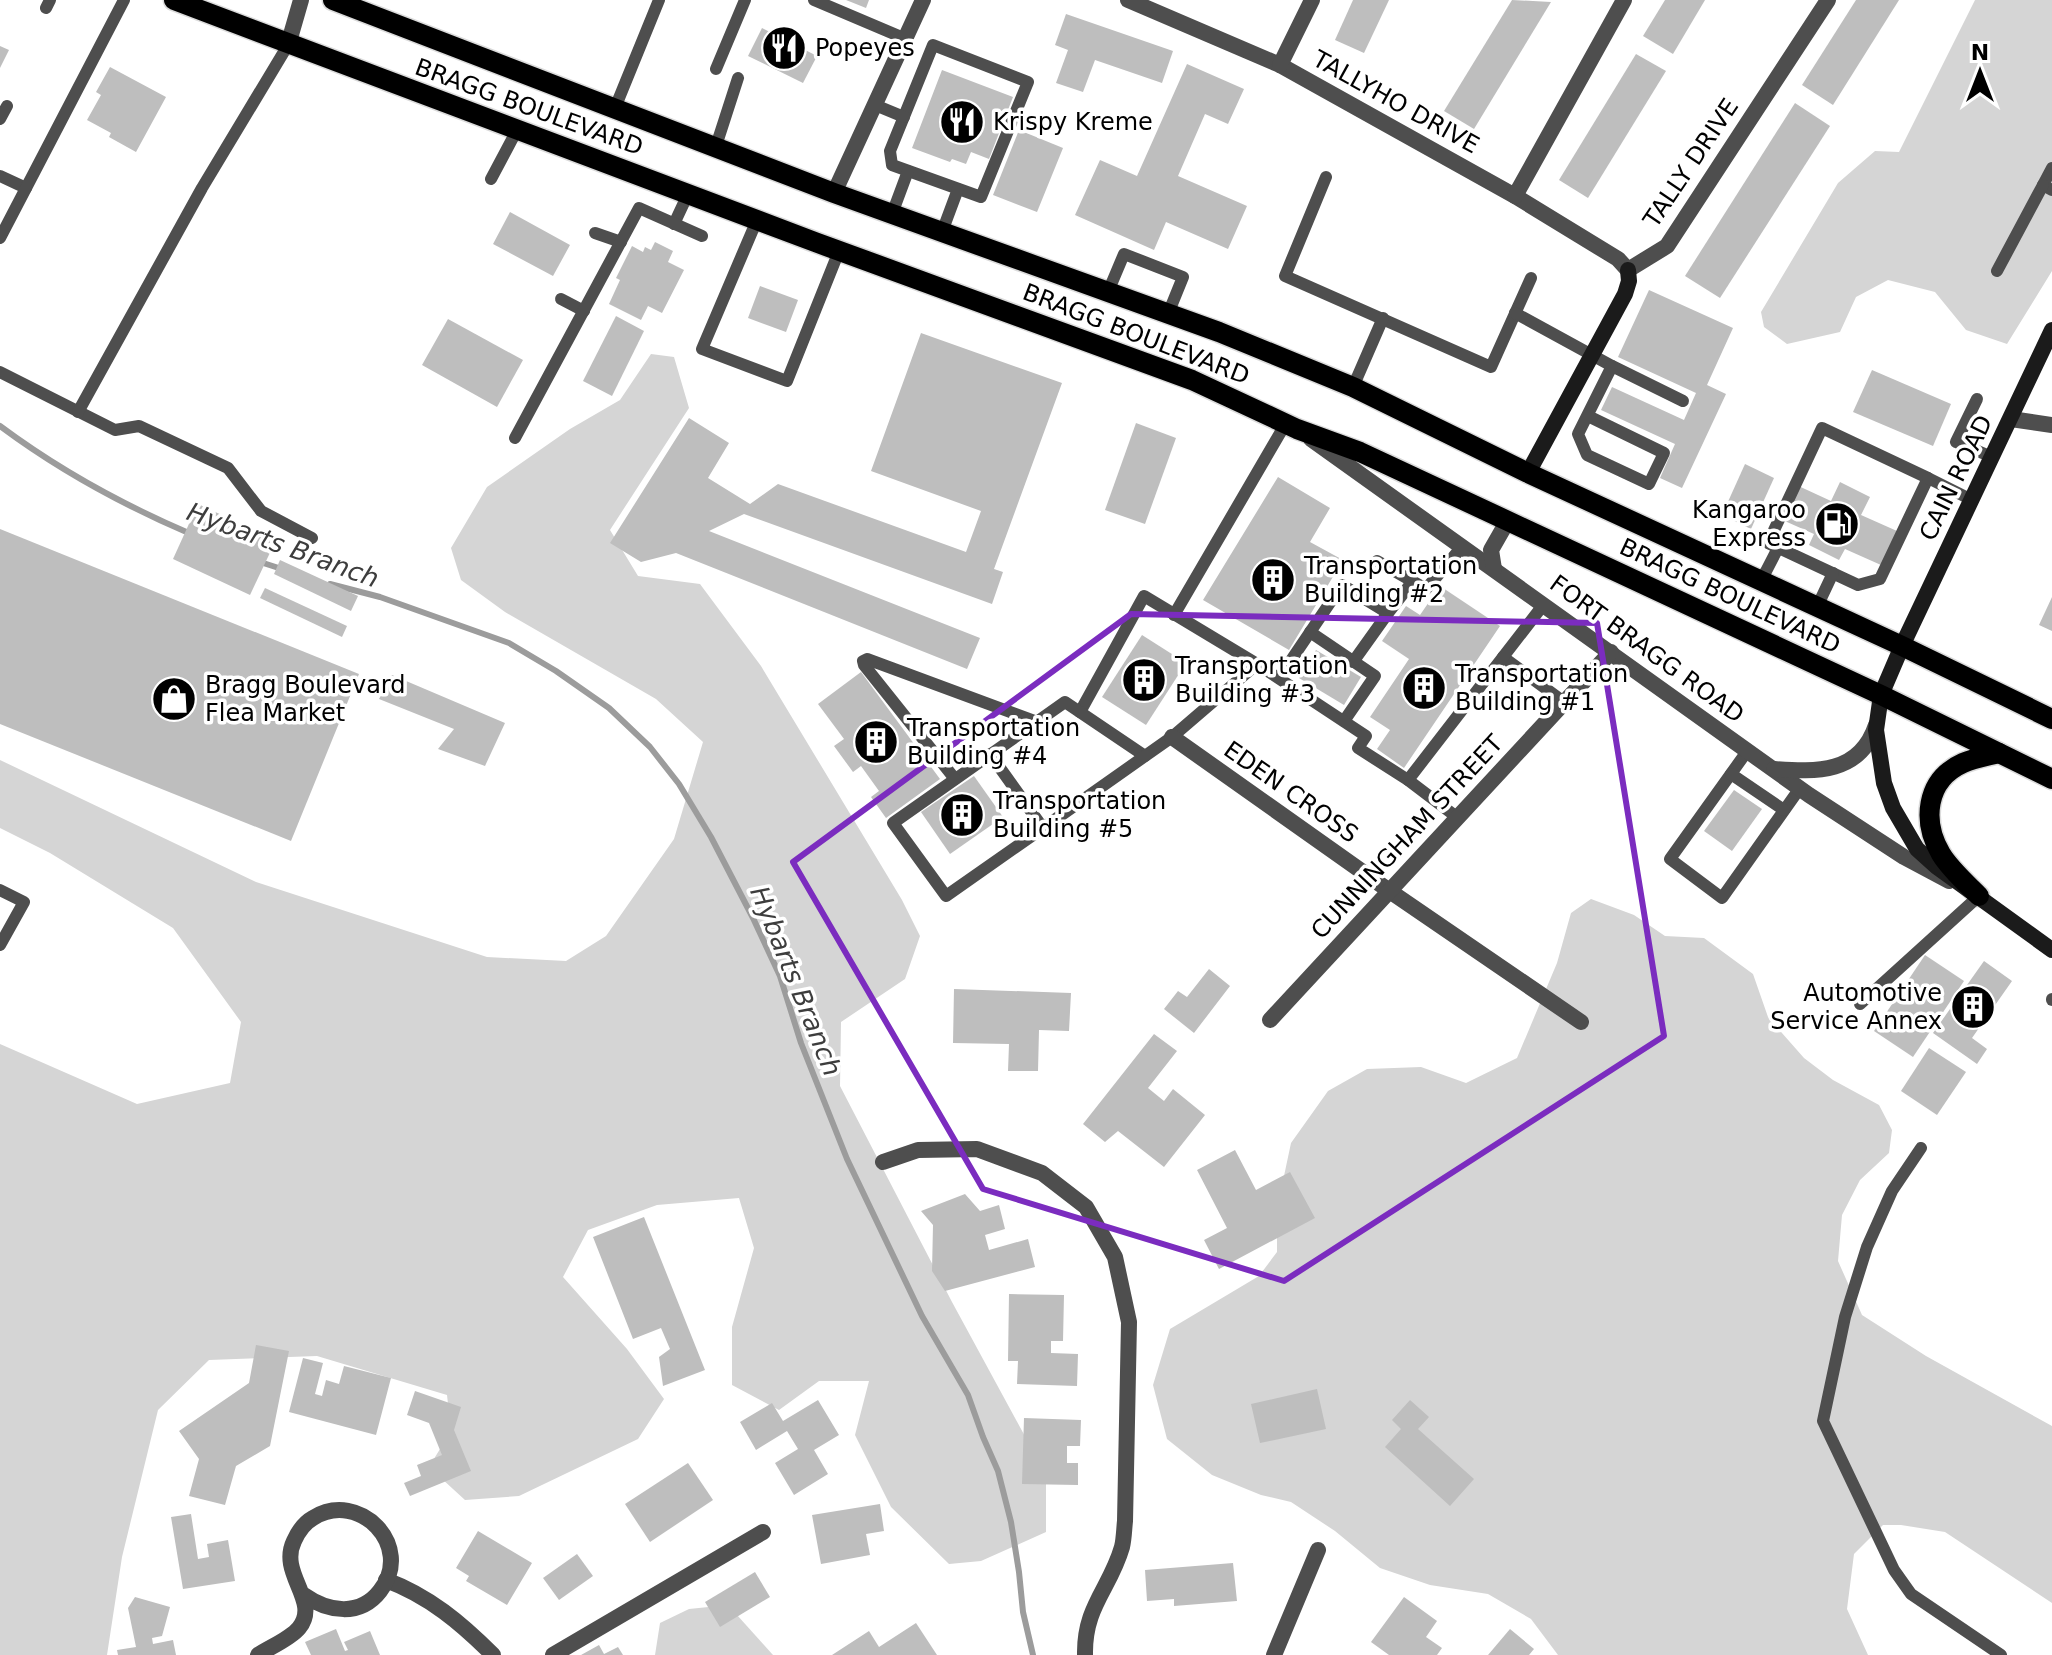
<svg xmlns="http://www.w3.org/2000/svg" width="2052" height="1655" font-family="'DejaVu Sans',sans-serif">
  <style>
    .green { fill: #d5d5d5 }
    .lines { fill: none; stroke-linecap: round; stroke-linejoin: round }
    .stream { stroke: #9c9c9c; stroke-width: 6 }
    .building { fill: #bebebe }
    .primary-casing { stroke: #dbdbdb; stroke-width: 23 }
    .lane { stroke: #4e4e4e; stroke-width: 12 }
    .street { stroke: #4e4e4e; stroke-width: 16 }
    .secondary { stroke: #1b1b1b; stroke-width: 16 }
    .primary { stroke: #000; stroke-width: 20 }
    .marked { fill: none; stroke: #7b2cbf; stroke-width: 6; stroke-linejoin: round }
    .labels { text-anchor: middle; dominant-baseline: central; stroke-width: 7; stroke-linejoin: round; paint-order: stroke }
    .poi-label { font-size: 24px; fill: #000; stroke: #fff; text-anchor: start }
    .street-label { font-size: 24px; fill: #000; stroke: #fff }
    .water-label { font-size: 26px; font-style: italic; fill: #3d3d3d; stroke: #fff }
  </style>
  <rect width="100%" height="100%" fill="#fff"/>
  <g class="green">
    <path d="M1975 0H2052V271L2007 344 1966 330 1935 292 1888 280 1856 297 1840 332 1787 344 1764 327 1761 312 1838 183 1875 151 1899 152Z"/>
    <path d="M651 354 674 357 689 408 610 530 638 576 700 584 761 666 902 900 920 936 905 979 841 1022 840 1086 952 1302 1046 1475V1532L981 1561 949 1564 891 1507 855 1435 869 1381H819L779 1410 732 1385V1327L754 1248 739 1198 657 1205 588 1230 563 1277 627 1349 664 1399 638 1439 519 1496 465 1500 429 1467 451 1431 447 1395 317 1356 209 1360 158 1410 122 1557 107 1655H0V1044L137 1104 230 1083 241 1022 173 928 50 853 0 828V760L256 882 487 957 566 961 606 936 674 839 703 742 656 699 505 612 461 580 451 548 487 487 570 429 620 400Z"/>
    <path d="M1591 899 1634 915 1665 936 1704 938 1753 974 1768 1017 1804 1058 1833 1080 1879 1105 1892 1130 1889 1153 1860 1180 1842 1215 1838 1261 1862 1315 1926 1356 2052 1426V1603L1945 1532 1901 1525H1883L1854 1554 1847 1609 1868 1655H1558L1531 1619 1488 1594 1430 1585 1380 1568 1335 1531 1291 1502 1261 1495 1212 1475 1167 1439 1153 1385 1170 1329 1259 1276 1277 1252V1209L1291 1143 1328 1091 1367 1069 1421 1067 1466 1083 1517 1058 1557 963 1571 913Z"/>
    <path d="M728 1605 773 1655H655L660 1623 689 1609Z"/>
  </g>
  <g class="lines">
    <g class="stream">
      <path d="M0 426C59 470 123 505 191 534"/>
      <path d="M257 561 285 570"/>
      <path d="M330 584 380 597 509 643 556 671 609 708 650 747 679 784 711 837 753 918 780 976 801 1043 847 1159 922 1316 968 1395 983 1437 998 1471 1011 1522 1019 1572 1023 1612 1033 1655"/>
    </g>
  </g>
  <g class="building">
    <path d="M846 0H869L866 8Z"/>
    <path d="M1353 0H1389L1364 53 1335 40Z"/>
    <path d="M1512 0 1551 2 1474 129 1444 111Z"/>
    <path d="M1665 0H1705L1673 54 1643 36Z"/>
    <path d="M1856 0H1899L1833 105 1802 85Z"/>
    <path d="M1066 14 1173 51 1162 83 1095 60 1083 92 1056 83 1068 50 1055 45Z"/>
    <path d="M762 28 817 56 803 83 748 56Z"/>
    <path d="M0 46 9 50 0 68Z"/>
    <path d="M1636 54 1666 71 1588 198 1559 180Z"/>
    <path d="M1187 64 1244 89 1228 124 1205 114 1178 176 1247 206 1228 249 1166 222 1154 250 1075 215 1100 160 1137 176Z"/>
    <path d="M110 67 166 97 136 152 109 137 111 133 87 120 101 95 96 92Z"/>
    <path d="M942 70 1013 97 989 159 971 152 966 164 952 159 950 162 912 148Z"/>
    <path d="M1795 103 1830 126 1720 298 1685 276Z"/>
    <path d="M1019 130 1063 148 1037 212 993 195Z"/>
    <path d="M510 212 570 245 553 276 493 244Z"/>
    <path d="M655 242 673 251 668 262 684 270 662 313 648 306 641 320 609 304 620 280 616 278 632 246 643 252 645 247 651 250Z"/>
    <path d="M760 286 798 300 786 332 748 318Z"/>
    <path d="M1649 290 1733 328 1707 385 1726 394 1682 488 1660 478 1675 444 1601 410 1612 387 1684 420 1696 393 1618 357Z"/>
    <path d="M616 316 644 331 612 396 583 381Z"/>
    <path d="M448 319 523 360 497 407 422 365Z"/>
    <path d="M921 333 1062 383 994 569 1003 572 992 604 744 514 709 531 980 638 967 669 676 553 641 562 610 543 689 418 729 443 708 478 750 504 778 484 966 552 981 511 871 471Z"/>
    <path d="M1872 370 1951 404 1933 446 1853 412Z"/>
    <path d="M1136 423 1176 438 1145 524 1105 510Z"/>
    <path d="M1745 464 1774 478 1751 529 1722 515Z"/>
    <path d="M1278 477 1330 508 1310 542 1343 560 1289 650 1203 600Z"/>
    <path d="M1840 482 1870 497 1861 515 1897 531 1881 565 1845 549 1839 560 1809 545 1814 534 1776 517 1792 483 1831 501Z"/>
    <path d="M198 504 276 540 250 595 173 559Z"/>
    <path d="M0 529 359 674 291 841 0 724Z"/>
    <path d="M280 560 358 596 351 611 274 574Z"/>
    <path d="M1440 586 1500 626 1404 768 1377 749 1390 730 1370 717 1409 659 1382 641 1406 606 1420 615Z"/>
    <path d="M265 588 347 626 342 637 260 598Z"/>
    <path d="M2052 597V631L2039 625Z"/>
    <path d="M1142 635 1186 663 1146 725 1102 697Z"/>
    <path d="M1316 650 1361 677 1344 705 1299 678Z"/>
    <path d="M861 672 940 779 886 818 871 797 879 791 861 766 853 772 834 746 844 739 818 704Z"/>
    <path d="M392 675 505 723 485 766 438 749 454 729 379 699Z"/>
    <path d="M974 776 1003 817 950 854 921 812Z"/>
    <path d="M1734 790 1762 809 1732 851 1704 831Z"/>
    <path d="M1925 955 1964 981 1913 1057 1874 1031Z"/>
    <path d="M1984 961 2012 981 1972 1038 1987 1049 1977 1064 1933 1033Z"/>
    <path d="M1209 969 1230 986 1194 1033 1164 1009 1178 991 1187 997Z"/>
    <path d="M954 989 1071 993 1069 1031 1039 1030 1038 1071H1008L1009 1044 953 1043Z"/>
    <path d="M1154 1034 1177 1051 1148 1088 1164 1101 1173 1089 1205 1115 1164 1167 1118 1131 1105 1142 1083 1124Z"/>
    <path d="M1929 1048 1966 1072 1937 1115 1901 1091Z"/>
    <path d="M1235 1150 1256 1190 1290 1172 1315 1218 1219 1269 1204 1240 1227 1228 1197 1170Z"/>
    <path d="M965 1194 980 1211 999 1205 1005 1229 985 1235 989 1250 1028 1239 1035 1267 945 1291 932 1271 933 1225 921 1211Z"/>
    <path d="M644 1217 705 1370 663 1386 659 1357 670 1349 661 1328 633 1339 593 1237Z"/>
    <path d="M1009 1294 1064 1295 1063 1341H1051V1353L1078 1354 1077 1386 1017 1384 1018 1361H1008Z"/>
    <path d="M256 1345 289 1351 270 1446 236 1466 225 1505 189 1496 199 1459 179 1431 249 1383Z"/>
    <path d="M303 1358 323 1363 315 1394 322 1396 326 1380 339 1384 344 1366 391 1378 376 1435 289 1412Z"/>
    <path d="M1317 1389 1326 1429 1260 1443 1251 1404Z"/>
    <path d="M415 1391 461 1407 454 1430 471 1471 410 1496 404 1483 421 1476 417 1465 442 1455 429 1423 407 1415Z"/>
    <path d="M818 1400 839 1435 814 1450 828 1474 794 1495 775 1463 798 1449 787 1431 756 1450 740 1422 772 1403 783 1421Z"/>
    <path d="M1410 1400 1429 1417 1418 1429 1474 1479 1450 1506 1385 1447 1401 1429 1392 1420Z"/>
    <path d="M1024 1418 1081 1420 1080 1446H1067V1463H1078V1485L1022 1484Z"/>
    <path d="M688 1463 713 1500 650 1542 625 1504Z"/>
    <path d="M880 1504 884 1531 866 1534 870 1555 821 1564 812 1515Z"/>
    <path d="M191 1514 198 1559 209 1557 207 1544 228 1540 235 1581 183 1589 171 1517Z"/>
    <path d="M478 1531 532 1563 507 1605 466 1581 469 1576 456 1568Z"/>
    <path d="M577 1554 593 1576 559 1600 543 1578Z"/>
    <path d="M1233 1563 1237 1601 1174 1606V1599L1147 1601 1145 1570Z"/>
    <path d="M755 1572 770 1597 720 1627 705 1602Z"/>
    <path d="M135 1597 170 1607 162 1636 152 1638 153 1644 173 1640 176 1655H118L117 1650 136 1647 128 1608Z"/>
    <path d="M1404 1597 1437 1621 1426 1637 1442 1648 1437 1655H1389L1371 1642Z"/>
    <path d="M916 1623 937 1655H832L869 1631 879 1647Z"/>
    <path d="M336 1629 345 1651 348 1650 344 1642 370 1631 380 1655H311L305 1642Z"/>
    <path d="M1510 1629 1534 1649 1529 1655H1488Z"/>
    <path d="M599 1645 604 1654 618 1647 623 1655H581Z"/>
  </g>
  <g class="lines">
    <g class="primary-casing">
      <g id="primary">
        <path d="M174 0 815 242 1192 380 1297 429 1360 452 1881 695 2052 779"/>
        <path d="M333 0 834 193 1219 332 1353 387 1528 473 1902 646 2052 719"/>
        <path d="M1979 896C1966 883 1950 869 1941 854 1922 822 1925 780 1963 763 1974 758 1987 756 1999 753"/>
      </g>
    </g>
    <g class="lane">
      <path d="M814 0 906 39"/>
      <path d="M46 8 50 0"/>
      <path d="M933 45 1028 82 981 197 892 165 890 151Z"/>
      <path d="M716 69 745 0"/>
      <path d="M875 105 904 117"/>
      <path d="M615 108 659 0"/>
      <path d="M0 119 7 106"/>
      <path d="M716 146 738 78"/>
      <path d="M2052 168 2043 185 2052 190"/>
      <path d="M0 176 26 188"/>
      <path d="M1326 177 1285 276 1491 367 1531 278"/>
      <path d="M491 179 517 130"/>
      <path d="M892 214 908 171"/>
      <path d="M757 220 702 349 787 381 839 251"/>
      <path d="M674 224 688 194"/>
      <path d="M942 232 958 189"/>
      <path d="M595 233 621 242"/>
      <path d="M0 238 124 0"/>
      <path d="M1997 271 2043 185"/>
      <path d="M1108 292 1124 254 1183 277 1168 314"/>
      <path d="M561 299 584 311"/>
      <path d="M1515 313 1612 366"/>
      <path d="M0 372 115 430 139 426 228 468 261 511 312 538"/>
      <path d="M1353 387 1383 318"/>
      <path d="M1977 399 1956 442 1992 457"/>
      <path d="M78 412 202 188 288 45"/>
      <path d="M1588 416 1664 453 1649 484 1587 455 1578 434 1612 366 1683 401"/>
      <path d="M1822 428 1928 478 1880 579 1858 585 1768 543Z"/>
      <path d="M515 438 639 208 702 236"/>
      <path d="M1928 478 1972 500"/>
      <path d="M1377 561 1426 589 1461 548"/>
      <path d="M1761 581 1778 548"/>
      <path d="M1817 607 1833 573"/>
      <path d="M1174 615 1286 423"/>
      <path d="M1310 632 1375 676 1344 721"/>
      <path d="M1503 657 1564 702"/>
      <path d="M1353 662 1388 613"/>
      <path d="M1279 678 1342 585 1388 613 1413 581"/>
      <path d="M1080 712 1144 596 1257 664"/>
      <path d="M1748 750 1670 859 1722 898 1800 788"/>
      <path d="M990 754 1043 828 946 896 893 823 1065 702 1145 756"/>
      <path d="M1731 774 1784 810"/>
      <path d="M955 779 864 665 863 661 867 659 1037 722"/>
      <path d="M1458 818 1408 780 1544 604"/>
      <path d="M1043 828 1172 737 1257 664 1366 736 1358 748 1408 780"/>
      <path d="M0 890 24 902 0 945"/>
      <path d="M2052 1000V999"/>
      <path d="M1860 1004 1979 896"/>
      <path d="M1921 1148 1892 1191 1867 1247 1845 1317 1823 1421 1894 1570 1911 1594 2001 1655"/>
    </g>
    <g class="street">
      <path d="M1128 0 1280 65 1515 196 1618 259 1628 270 1667 246 1828 0"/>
      <path d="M288 45 301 0"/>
      <path d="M1280 65 1312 0"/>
      <path d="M834 193 923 0"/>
      <path d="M1515 196 1624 0"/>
      <path d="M2011 419 2052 425"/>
      <path d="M1311 439 1809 795 1904 857 1949 881"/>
      <path d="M1494 569 1491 550 1507 522"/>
      <path d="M1172 737 1391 892 1581 1022"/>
      <path d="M1774 769C1816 772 1860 774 1876 725"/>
      <path d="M1270 1020 1611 652"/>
      <path d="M883 1162 918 1150 977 1149 1042 1173 1086 1207 1115 1257 1129 1322 1125 1521C1124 1530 1124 1539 1122 1547 1110 1589 1084 1606 1085 1655"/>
      <path d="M386 1580C429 1596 461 1623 493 1655"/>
      <path d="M258 1655C270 1647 290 1639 299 1628 321 1601 278 1574 294 1541 298 1532 304 1523 313 1518 359 1489 415 1546 380 1591 360 1617 328 1612 304 1595"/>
      <path d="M553 1655 763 1532"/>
      <path d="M1274 1655 1318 1550"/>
    </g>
    <g class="secondary">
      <path d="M2052 330 1902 646 1881 695 1876 730 1884 783 1893 808 1917 849 1937 867 2052 950"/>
      <path d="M1528 473 1625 294 1629 281 1628 270"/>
    </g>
    <use href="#primary" class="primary"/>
  </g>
  <path class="marked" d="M1131 614 1597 623 1664 1036 1284 1281 983 1189 793 862Z"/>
  <defs>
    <g id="restaurant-disc" transform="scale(2.3)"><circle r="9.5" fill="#000" stroke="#fff"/><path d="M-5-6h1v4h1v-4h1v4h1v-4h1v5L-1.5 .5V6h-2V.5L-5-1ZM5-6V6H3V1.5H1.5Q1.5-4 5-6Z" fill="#fff"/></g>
    <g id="fuel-disc" transform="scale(2.3)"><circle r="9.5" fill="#000" stroke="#fff"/><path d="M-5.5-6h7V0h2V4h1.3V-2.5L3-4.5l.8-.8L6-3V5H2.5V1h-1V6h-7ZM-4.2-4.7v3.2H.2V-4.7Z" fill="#fff"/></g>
    <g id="building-disc" transform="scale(2.3)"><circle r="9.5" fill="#000" stroke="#fff"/><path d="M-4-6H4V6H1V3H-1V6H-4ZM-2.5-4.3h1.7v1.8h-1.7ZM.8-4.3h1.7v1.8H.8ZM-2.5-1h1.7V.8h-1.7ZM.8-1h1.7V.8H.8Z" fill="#fff"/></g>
    <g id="shop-disc" transform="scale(2.3)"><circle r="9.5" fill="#000" stroke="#fff"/><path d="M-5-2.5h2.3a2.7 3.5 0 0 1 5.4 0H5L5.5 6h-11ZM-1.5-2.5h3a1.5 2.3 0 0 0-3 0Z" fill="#fff"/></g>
  </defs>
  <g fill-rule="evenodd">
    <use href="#restaurant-disc" x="784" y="48"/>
    <use href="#restaurant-disc" x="962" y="122"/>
    <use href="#fuel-disc" x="1837" y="524"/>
    <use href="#building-disc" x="1273" y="580"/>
    <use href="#building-disc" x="1144" y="680"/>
    <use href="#building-disc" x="1424" y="688"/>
    <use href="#shop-disc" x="174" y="699"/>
    <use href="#building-disc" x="876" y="742"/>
    <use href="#building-disc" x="962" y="815"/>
    <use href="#building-disc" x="1973" y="1007"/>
  </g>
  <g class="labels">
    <g class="poi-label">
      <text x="815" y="48">Popeyes</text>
      <text x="993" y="122">Krispy Kreme</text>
      <text x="1806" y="510" text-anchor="end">Kangaroo<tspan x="1806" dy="28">Express</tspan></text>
      <text x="1304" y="566">Transportation<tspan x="1304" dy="28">Building #2</tspan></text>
      <text x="1175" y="666">Transportation<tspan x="1175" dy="28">Building #3</tspan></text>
      <text x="1455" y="674">Transportation<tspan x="1455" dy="28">Building #1</tspan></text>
      <text x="205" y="685">Bragg Boulevard<tspan x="205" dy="28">Flea Market</tspan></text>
      <text x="907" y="728">Transportation<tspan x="907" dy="28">Building #4</tspan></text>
      <text x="993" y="801">Transportation<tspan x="993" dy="28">Building #5</tspan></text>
      <text x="1942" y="993" text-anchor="end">Automotive<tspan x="1942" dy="28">Service Annex</tspan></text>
    </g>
    <g class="street-label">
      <text transform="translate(1396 102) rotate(29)">TALLYHO DRIVE</text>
      <text transform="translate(529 107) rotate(20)">BRAGG BOULEVARD</text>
      <text transform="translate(1691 163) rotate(-56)">TALLY DRIVE</text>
      <text transform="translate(1136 334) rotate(21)">BRAGG BOULEVARD</text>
      <text transform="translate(1956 478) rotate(-64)">CAIN ROAD</text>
      <text transform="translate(1730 596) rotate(25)">BRAGG BOULEVARD</text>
      <text transform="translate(1647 649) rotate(36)">FORT BRAGG ROAD</text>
      <text transform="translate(1291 792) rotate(35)">EDEN CROSS</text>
      <text transform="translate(1407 837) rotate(-47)">CUNNINGHAM STREET</text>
    </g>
    <g class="water-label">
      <text transform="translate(283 545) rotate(20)">Hybarts Branch</text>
      <text transform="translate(796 981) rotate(68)">Hybarts Branch</text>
    </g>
  </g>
  <g transform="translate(1980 72)" stroke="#ffffff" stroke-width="6" paint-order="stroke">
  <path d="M0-6L14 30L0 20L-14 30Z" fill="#000000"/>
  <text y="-12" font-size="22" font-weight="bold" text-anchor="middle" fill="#000000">N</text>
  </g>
</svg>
